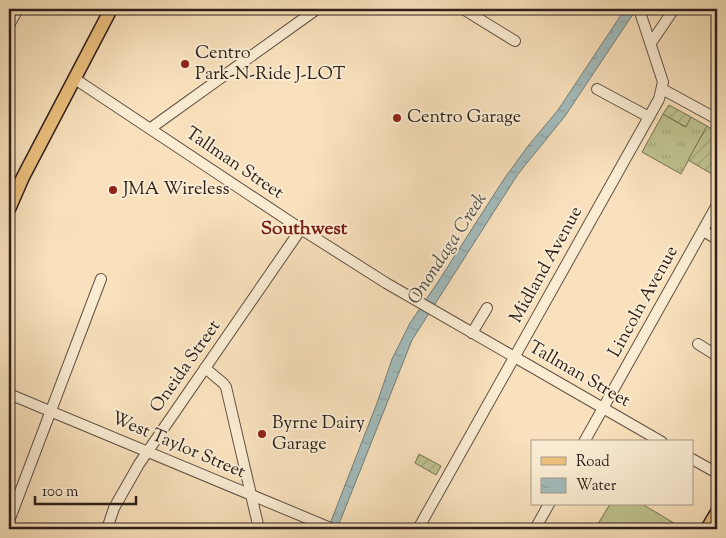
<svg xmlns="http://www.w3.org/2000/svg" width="726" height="538" font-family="'Sorts Mill Goudy',serif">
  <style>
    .grass { fill: url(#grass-tufts); stroke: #767156 }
    .park { fill: #bec290; stroke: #767156 }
    .garden { fill: url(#garden-furrows); stroke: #767156 }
    .water { fill: url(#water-ripples); stroke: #737d7b }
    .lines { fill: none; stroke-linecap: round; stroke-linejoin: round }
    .minor-casing { stroke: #605043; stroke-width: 12 }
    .major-casing { stroke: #2d201b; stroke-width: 15 }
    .minor { stroke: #faecd3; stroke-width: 10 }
    .major { stroke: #ecc07e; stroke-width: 12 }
    .poi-dot { fill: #8f2418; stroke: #faecd3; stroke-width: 2 }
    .labels { text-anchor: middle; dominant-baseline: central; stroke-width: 4; stroke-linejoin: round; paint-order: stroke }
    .poi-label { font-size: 18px; fill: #2d201b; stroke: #faecd3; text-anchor: start }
    .street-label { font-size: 18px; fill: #2d201b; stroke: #faecd3 }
    .neighbourhood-label { font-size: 19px; font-weight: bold; fill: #7a1f14; stroke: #faecd3 }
    .water-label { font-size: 19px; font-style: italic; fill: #504e4b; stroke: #faecd3 }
  </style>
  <defs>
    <pattern id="grass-tufts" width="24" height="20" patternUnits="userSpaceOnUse" patternTransform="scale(1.25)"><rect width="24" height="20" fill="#bec290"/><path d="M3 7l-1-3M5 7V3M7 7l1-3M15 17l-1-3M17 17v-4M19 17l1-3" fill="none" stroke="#a4a67c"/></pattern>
    <pattern id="garden-furrows" width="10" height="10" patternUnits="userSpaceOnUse" patternTransform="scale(1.25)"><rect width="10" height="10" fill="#bec290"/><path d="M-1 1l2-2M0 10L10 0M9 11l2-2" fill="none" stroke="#a4a67c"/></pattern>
    <pattern id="water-ripples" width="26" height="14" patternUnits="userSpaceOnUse" patternTransform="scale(1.25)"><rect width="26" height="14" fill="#a2bbbb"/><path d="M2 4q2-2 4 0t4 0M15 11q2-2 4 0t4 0" fill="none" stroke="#8ca0a0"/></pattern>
  </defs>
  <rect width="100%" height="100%" fill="#f8e1bc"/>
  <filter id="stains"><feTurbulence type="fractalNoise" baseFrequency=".004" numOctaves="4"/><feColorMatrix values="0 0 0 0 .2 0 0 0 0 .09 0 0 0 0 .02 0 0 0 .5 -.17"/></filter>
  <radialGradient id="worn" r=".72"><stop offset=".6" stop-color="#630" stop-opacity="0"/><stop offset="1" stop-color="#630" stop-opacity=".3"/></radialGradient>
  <path class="grass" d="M663 114 685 127 691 117 707 126 681 174 642 152Z"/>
  <path class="park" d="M610 504H642L684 529H595Z"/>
  <g class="garden">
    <path d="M669 105 691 117 686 127 663 114Z"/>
    <path d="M707 126 717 132V177L688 160Z"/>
    <path d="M419 454 441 466 436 475 415 463Z"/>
  </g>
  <path class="water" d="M625 9H638L631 17 565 116 518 174 412 340 337 529H328L377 403 392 359 410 323 438 282 504 179 528 146 558 110Z"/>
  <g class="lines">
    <g class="minor-casing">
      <g id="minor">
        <path d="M463 9 515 41"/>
        <path d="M9 25 18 9"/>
        <path d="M651 43 674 9"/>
        <path d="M75 79 301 229 386 283 662 442"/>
        <path d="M597 89 649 117"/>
        <path d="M662 89 717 119"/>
        <path d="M151 128 317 9"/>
        <path d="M703 231 717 239"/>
        <path d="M472 333 487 308"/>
        <path d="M698 344 717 356"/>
        <path d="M205 368 223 383 226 387 259 529"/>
        <path d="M9 394 333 529"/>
        <path d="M584 442 717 205"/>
        <path d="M692 459 717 473"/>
        <path d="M9 521 101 279"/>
        <path d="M107 529 114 508 139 464 301 229"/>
        <path d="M418 529 659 99 663 82 639 9"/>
        <path d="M535 529 549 504"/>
      </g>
    </g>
    <g class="major-casing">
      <g id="major">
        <path d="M9 209 23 177 111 9"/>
        <path d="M707 529 717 512"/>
      </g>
    </g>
    <use href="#minor" class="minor"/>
    <use href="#major" class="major"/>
  </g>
  <g class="poi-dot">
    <circle cx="185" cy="64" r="5"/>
    <circle cx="397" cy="118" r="5"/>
    <circle cx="113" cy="190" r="5"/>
    <circle cx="262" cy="434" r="5"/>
  </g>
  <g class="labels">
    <g class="poi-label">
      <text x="195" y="54">Centro<tspan x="195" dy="21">Park-N-Ride J-LOT</tspan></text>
      <text x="407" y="118">Centro Garage</text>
      <text x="123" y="190">JMA Wireless</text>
      <text x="272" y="424">Byrne Dairy<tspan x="272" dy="21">Garage</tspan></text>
    </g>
    <g class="street-label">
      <text transform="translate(234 164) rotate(34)">Tallman Street</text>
      <text transform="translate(547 265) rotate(-61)">Midland Avenue</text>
      <text transform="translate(644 302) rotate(-61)">Lincoln Avenue</text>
      <text transform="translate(186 367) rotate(-55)">Oneida Street</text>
      <text transform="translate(579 375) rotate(30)">Tallman Street</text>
      <text transform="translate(178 446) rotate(23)">West Taylor Street</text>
    </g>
    <g class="neighbourhood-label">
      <text x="304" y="229">Southwest</text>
    </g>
    <g class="water-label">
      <text transform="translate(448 249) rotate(-57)">Onondaga Creek</text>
    </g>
  </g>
  <rect width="726" height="538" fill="none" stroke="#f8e1bc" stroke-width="30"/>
  <rect x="10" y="10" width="706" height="518" fill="none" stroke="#2d201b" stroke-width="2.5"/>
  <rect x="15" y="15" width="696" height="508" fill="none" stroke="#2d201b"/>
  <rect x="531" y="440" width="162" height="65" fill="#faecd3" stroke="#a89a89"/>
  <rect x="541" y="457" width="25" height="8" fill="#ecc07e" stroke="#a89a89"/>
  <text x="576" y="466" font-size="15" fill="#2d201b">Road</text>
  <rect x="541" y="478" width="25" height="15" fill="url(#water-ripples)" stroke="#a89a89"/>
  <text x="576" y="490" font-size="15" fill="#2d201b">Water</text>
  <path d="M35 496v8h101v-8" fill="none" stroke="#2d201b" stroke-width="2.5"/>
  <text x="42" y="496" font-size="15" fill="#2d201b" stroke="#faecd3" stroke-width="4" paint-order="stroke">100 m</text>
  <rect width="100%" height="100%" filter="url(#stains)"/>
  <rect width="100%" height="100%" fill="url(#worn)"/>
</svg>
